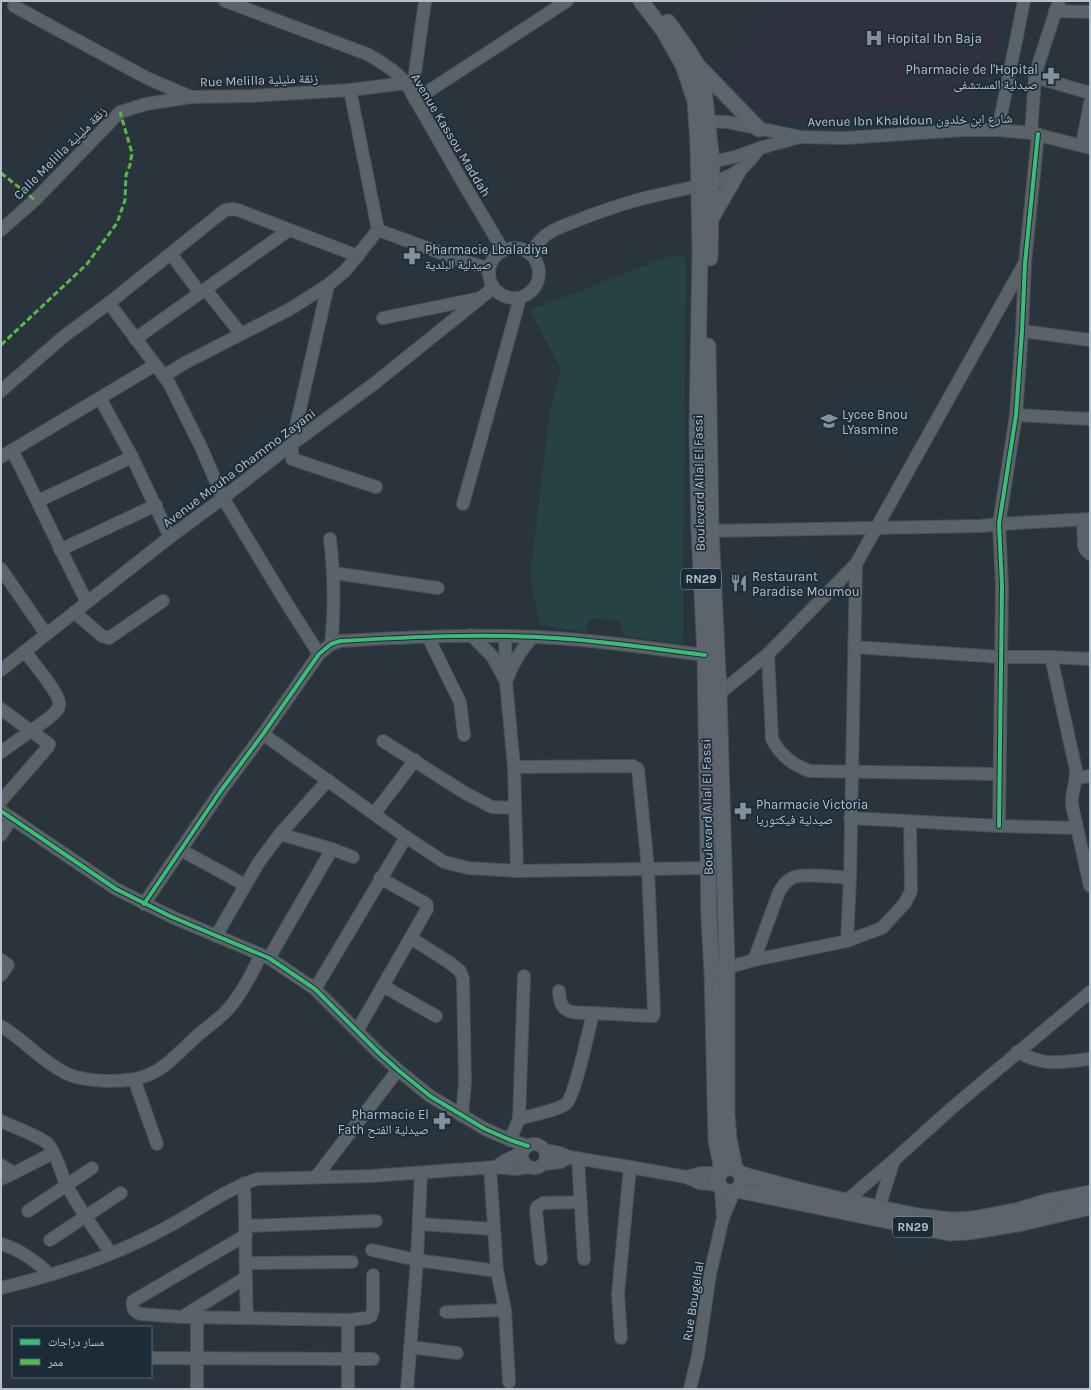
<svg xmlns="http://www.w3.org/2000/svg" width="1091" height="1390" font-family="Karla,'Noto Naskh Arabic',sans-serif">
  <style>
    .medical { fill: #2f3142 }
    .green { fill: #264242 }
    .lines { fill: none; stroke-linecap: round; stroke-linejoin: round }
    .minor-casing { stroke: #495056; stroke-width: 14 }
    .major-casing { stroke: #485158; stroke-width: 17 }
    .minor { stroke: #5b6268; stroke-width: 12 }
    .major { stroke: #5d646b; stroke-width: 15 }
    .quiet { stroke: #58b947; stroke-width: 3; stroke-dasharray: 6 3; stroke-linecap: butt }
    .cycleway-casing { stroke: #1c2b38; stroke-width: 6 }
    .cycleway { stroke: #3abd76; stroke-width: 4 }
    .labels { text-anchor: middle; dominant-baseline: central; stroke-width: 3.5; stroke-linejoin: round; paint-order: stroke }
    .shield { fill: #1c2b38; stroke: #8694a0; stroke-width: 1 }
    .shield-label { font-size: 12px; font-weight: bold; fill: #b4c1cd }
    .poi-label { font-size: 13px; fill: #b4c1cd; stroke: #1c2b38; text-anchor: start }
    .street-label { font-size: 13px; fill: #b4c1cd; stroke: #1c2b38 }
  </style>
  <rect width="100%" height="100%" fill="#2a343c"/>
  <path class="medical" d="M779 1H1003L988 75 976 98 958 108 926 114 921 103 869 106 864 113 814 123 753 104 727 77Z"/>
  <path class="green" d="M673 255 686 257 683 644 625 636 619 621 590 618 585 632 540 625 530 576 549 416 561 369 530 310Z"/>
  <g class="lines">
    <g class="minor-casing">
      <g id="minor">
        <path d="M225 1 367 54C382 62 395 70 406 83L462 181 503 250"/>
        <path d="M14 6 106 56 149 79 191 97 251 96 350 90 406 83"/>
        <path d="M1055 11 1090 12"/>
        <path d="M1035 77 1090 93"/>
        <path d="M412 94 425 1"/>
        <path d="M415 100 567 1"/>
        <path d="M699 121 727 122 801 137 845 138 964 130H998L1031 133 1090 148"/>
        <path d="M998 130 1024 1"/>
        <path d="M1031 133 1035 77 1039 62 1059 1"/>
        <path d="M1082 145 1090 103"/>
        <path d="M704 164 738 156 760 148 796 138"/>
        <path d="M1 230 35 200 120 112 146 104 191 97"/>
        <path d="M378 230 452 257 489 269"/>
        <circle cx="514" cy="273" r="25"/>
        <path d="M530 253C535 247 540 240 546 235 555 228 566 225 576 221 606 209 636 199 667 193 691 187 715 184 737 172 746 167 753 156 760 148"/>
        <path d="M171 254 200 293"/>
        <path d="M328 285 292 444V459L376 487"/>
        <path d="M206 290 241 334"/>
        <path d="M109 303 169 383 201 447 223 498 284 599 319 654"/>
        <path d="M383 318 476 299"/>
        <path d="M1022 331 1090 340"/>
        <path d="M135 339 289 230"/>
        <path d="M164 376 183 364 290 309 328 285 345 271 378 230 350 90"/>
        <path d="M1 391 63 337 109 303 225 210 233 209 238 210 358 256"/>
        <path d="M100 398 132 457 170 537"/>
        <path d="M1016 415 1090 419"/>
        <path d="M12 450C38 501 61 552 87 602"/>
        <path d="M1 457 155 365"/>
        <path d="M38 501 132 457"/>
        <path d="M463 504 520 298"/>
        <path d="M1083 520 1084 545 1085 549 1090 554"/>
        <path d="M702 531 981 526 999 524 1090 519"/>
        <path d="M330 539C334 574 335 609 331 644"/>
        <path d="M60 550 156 505"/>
        <path d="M1 569 46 634"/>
        <path d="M334 573 438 588"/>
        <path d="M74 612 102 636 109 638 163 601"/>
        <path d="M471 635 492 656 504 678"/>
        <path d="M428 637 460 702 464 735"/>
        <path d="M854 647 1001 657H1051L1090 659"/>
        <path d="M768 654 772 739C780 755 792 765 810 771L999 774"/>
        <path d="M1051 657 1076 770C1077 782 1071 792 1072 805L1090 886"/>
        <path d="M1 670 170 537 223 498 292 444 375 383 493 288"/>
        <path d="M508 677C514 661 521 649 533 637"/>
        <path d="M715 697 768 654 856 564 1023 266"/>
        <path d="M1 709 49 744 48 747 1 801"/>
        <path d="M263 734 406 837 444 862 468 868 517 871 514 767 506 682 505 636"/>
        <path d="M383 741 465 793 492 807 515 808"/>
        <path d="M1 752 49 718C53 714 60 710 59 703 59 692 32 662 25 651"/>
        <path d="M1077 778 1090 776"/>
        <path d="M1 811 116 889 172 917 269 958 315 989 379 1053 398 1070 430 1096 485 1129 510 1140 528 1146"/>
        <path d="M374 814 415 760"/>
        <path d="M850 818 999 826 1077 828"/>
        <path d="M999 826 1002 586 999 524 1016 415 1022 331 1025 263 1038 134"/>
        <path d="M280 834 332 849 353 857"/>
        <path d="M1 835 12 818"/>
        <path d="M181 850 245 885"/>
        <path d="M517 871 708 868"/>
        <path d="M144 904 220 792 263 734 319 654 331 644 340 641C411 637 483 633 555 638 605 641 655 649 705 655"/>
        <path d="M216 936 259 862 280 834 328 780"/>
        <path d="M411 938 450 963 460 971 463 979 465 1082 462 1116"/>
        <path d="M847 941 850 878 856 564"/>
        <path d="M269 958 332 849"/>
        <path d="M1 960 8 965 1 975"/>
        <path d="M754 960 779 892C783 886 786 880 794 877 807 873 835 877 850 878"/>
        <path d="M719 970 754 960 847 941 882 928 905 903 911 891 910 822"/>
        <path d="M383 986 436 1016"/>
        <path d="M315 989 406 837"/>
        <path d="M559 991C560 1016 573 1012 593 1013"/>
        <path d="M1 1026C25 1040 50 1070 76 1077 96 1082 130 1083 148 1075 168 1067 182 1049 198 1035 208 1026 221 1018 230 1007 243 991 252 973 261 955"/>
        <path d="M357 1031 427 909V905L425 903 380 878"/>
        <path d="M1017 1052C1046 1067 1060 1062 1090 1059"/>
        <path d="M134 1079 157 1144"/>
        <path d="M519 1119 524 976"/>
        <path d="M1 1121C13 1127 40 1136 48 1144 57 1154 61 1174 67 1186 80 1210 95 1231 111 1253"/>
        <path d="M510 1140 519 1119C531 1115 556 1111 566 1104 575 1096 589 1029 593 1013L649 1016H653L654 1012 648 868 638 769 633 766 514 767"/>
        <circle cx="534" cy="1156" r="12"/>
        <path d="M545 1150 560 1153 569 1157 630 1167 686 1177 699 1183 719 1185"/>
        <path d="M578 1158 584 1259"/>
        <path d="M543 1164 561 1162 569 1157"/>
        <path d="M1 1165 14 1173"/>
        <path d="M496 1167 504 1161 523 1152"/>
        <path d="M490 1168 497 1271 505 1310 509 1382"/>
        <path d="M316 1177 398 1070"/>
        <path d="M686 1177 701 1173H720"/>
        <path d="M1 1179 14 1173 53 1153"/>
        <path d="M244 1183C246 1228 245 1273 247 1318"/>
        <path d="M721 1188 723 1217"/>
        <path d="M846 1201 894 1160 953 1107 1090 992"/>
        <path d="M28 1211 92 1168"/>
        <path d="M875 1215 879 1207 894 1160"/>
        <path d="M419 1224 494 1229"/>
        <path d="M246 1226 376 1221"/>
        <path d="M246 1235 133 1301C132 1308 133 1312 141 1314L182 1317 348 1320 367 1318 371 1316 373 1310V1275"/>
        <path d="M50 1240 121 1193"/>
        <path d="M1 1244C21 1250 35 1261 51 1275"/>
        <path d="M372 1250 417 1260 497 1271"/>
        <path d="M541 1259 536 1211 537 1207 543 1203 581 1202"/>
        <path d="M246 1263 352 1262"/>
        <path d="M1 1288C55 1275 109 1258 158 1232 192 1215 222 1191 257 1179L371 1176 496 1167 515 1169 528 1167"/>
        <path d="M446 1312 505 1310"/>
        <path d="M182 1317 245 1278"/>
        <path d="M621 1338 618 1295 619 1283 630 1167"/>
        <path d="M410 1347 457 1353"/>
        <path d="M151 1358 373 1359"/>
        <path d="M197 1389V1317"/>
        <path d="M348 1389V1320"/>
        <path d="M407 1389 417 1260 421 1173"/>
        <path d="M690 1389 698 1356 710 1274 723 1218 734 1192"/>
      </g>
    </g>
    <g class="major-casing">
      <g id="major">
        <path d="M641 1 663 30 683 65 695 101 698 143 700 252 697 428 699 531 705 655 709 920 712 971 716 1140 722 1171"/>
        <path d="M668 22 688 50 696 63 704 89 712 163 710 258"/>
        <path d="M699 67 759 129"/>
        <path d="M712 217 738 172"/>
        <path d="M708 346 711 530 719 693 727 968V1115L729 1139 735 1168"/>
        <circle cx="730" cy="1180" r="12"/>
        <path d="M741 1174 800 1190 846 1201 918 1216 950 1220 973 1219 1019 1210 1049 1201 1090 1193"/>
        <path d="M737 1190 918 1227 949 1233 968 1232 1018 1224 1090 1207"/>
      </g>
    </g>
    <use href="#minor" class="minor"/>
    <use href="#major" class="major"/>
    <g class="quiet">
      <path d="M1 173 35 200"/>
      <path d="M1 345 87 264 117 223 125 200 126 175 130 165 132 153 120 112"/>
    </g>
    <g class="cycleway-casing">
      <g id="cycleway">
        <path d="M1 811 116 889 172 917 269 958 315 989 379 1053 398 1070 430 1096 485 1129 510 1140 528 1146"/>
        <path d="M999 826 1002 586 999 524 1016 415 1022 331 1025 263 1038 134"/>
        <path d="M144 904 220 792 263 734 319 654 331 644 340 641C411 637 483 633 555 638 605 641 655 649 705 655"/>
      </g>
    </g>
    <use href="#cycleway" class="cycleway"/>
  </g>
  <defs>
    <g id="hospital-bare" transform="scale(1.38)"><path d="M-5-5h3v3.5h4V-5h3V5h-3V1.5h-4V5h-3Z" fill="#84909a" stroke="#1c2b38" stroke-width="2.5" paint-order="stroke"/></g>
    <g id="pharmacy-bare" transform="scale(1.38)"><path d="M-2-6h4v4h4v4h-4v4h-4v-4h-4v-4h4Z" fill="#84909a" stroke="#1c2b38" stroke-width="2.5" paint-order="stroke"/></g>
    <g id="school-bare" transform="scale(1.38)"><path d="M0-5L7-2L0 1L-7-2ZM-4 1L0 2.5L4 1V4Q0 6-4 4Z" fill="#84909a" stroke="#1c2b38" stroke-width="2.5" paint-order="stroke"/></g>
    <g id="restaurant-bare" transform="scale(1.38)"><path d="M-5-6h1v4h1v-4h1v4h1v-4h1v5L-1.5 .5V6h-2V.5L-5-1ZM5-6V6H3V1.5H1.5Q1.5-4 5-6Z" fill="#84909a" stroke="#1c2b38" stroke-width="2.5" paint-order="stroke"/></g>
  </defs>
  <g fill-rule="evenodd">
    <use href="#hospital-bare" x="874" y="38"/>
    <use href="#pharmacy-bare" x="1051" y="76"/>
    <use href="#pharmacy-bare" x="412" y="256"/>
    <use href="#school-bare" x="829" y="421"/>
    <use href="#restaurant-bare" x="739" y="583"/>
    <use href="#pharmacy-bare" x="743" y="811"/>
    <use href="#pharmacy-bare" x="442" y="1121"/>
  </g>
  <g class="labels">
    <g class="shield">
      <rect x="681" y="569" width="40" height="20" rx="3"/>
      <rect x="893" y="1217" width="40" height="20" rx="3"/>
    </g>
    <g class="shield-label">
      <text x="701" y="579">RN29</text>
      <text x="913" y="1227">RN29</text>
    </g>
    <g class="poi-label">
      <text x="887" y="38">Hopital Ibn Baja</text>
      <text x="1038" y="69" text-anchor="end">Pharmacie de l'Hopital<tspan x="1038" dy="15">صيدلية المستشفى</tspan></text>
      <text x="425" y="249">Pharmacie Lbaladiya<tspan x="425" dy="15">صيدلية البلدية</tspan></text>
      <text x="842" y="414">Lycee Bnou<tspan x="842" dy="15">LYasmine</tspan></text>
      <text x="752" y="576">Restaurant<tspan x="752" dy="15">Paradise Moumou</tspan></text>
      <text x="756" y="804">Pharmacie Victoria<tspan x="756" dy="15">صيدلية فيكتوريا</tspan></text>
      <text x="429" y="1114" text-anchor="end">Pharmacie El<tspan x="429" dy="15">Fath صيدلية الفتح</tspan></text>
    </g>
    <g class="street-label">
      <text transform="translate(259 80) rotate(-2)">Rue Melilla زنقة مليلية</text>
      <text transform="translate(910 120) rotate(-1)">Avenue Ibn Khaldoun شارع ابن خلدون</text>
      <text transform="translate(451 135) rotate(59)">Avenue Kassou Maddah</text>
      <text transform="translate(60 153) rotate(-45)">Calle Melilla زنقة مليلية</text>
      <text transform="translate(239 468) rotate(-37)">Avenue Mouha Ohammo Zayani</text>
      <text transform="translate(699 483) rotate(-91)">Boulevard Allal El Fassi</text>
      <text transform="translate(707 807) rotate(-91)">Boulevard Allal El Fassi</text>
      <text transform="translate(693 1301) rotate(-81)">Rue Bougellal</text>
    </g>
  </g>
  <rect width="1091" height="1390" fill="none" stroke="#b4c1cd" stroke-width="4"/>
  <rect x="12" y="1326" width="140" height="52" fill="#1c2b38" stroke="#596774"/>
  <rect x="20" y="1339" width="20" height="6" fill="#3abd76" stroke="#596774"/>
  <text x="48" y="1346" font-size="12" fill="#b4c1cd">مسار دراجات</text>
  <rect x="20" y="1359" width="20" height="6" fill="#58b947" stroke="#596774"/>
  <text x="48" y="1366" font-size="12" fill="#b4c1cd">ممر</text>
</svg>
